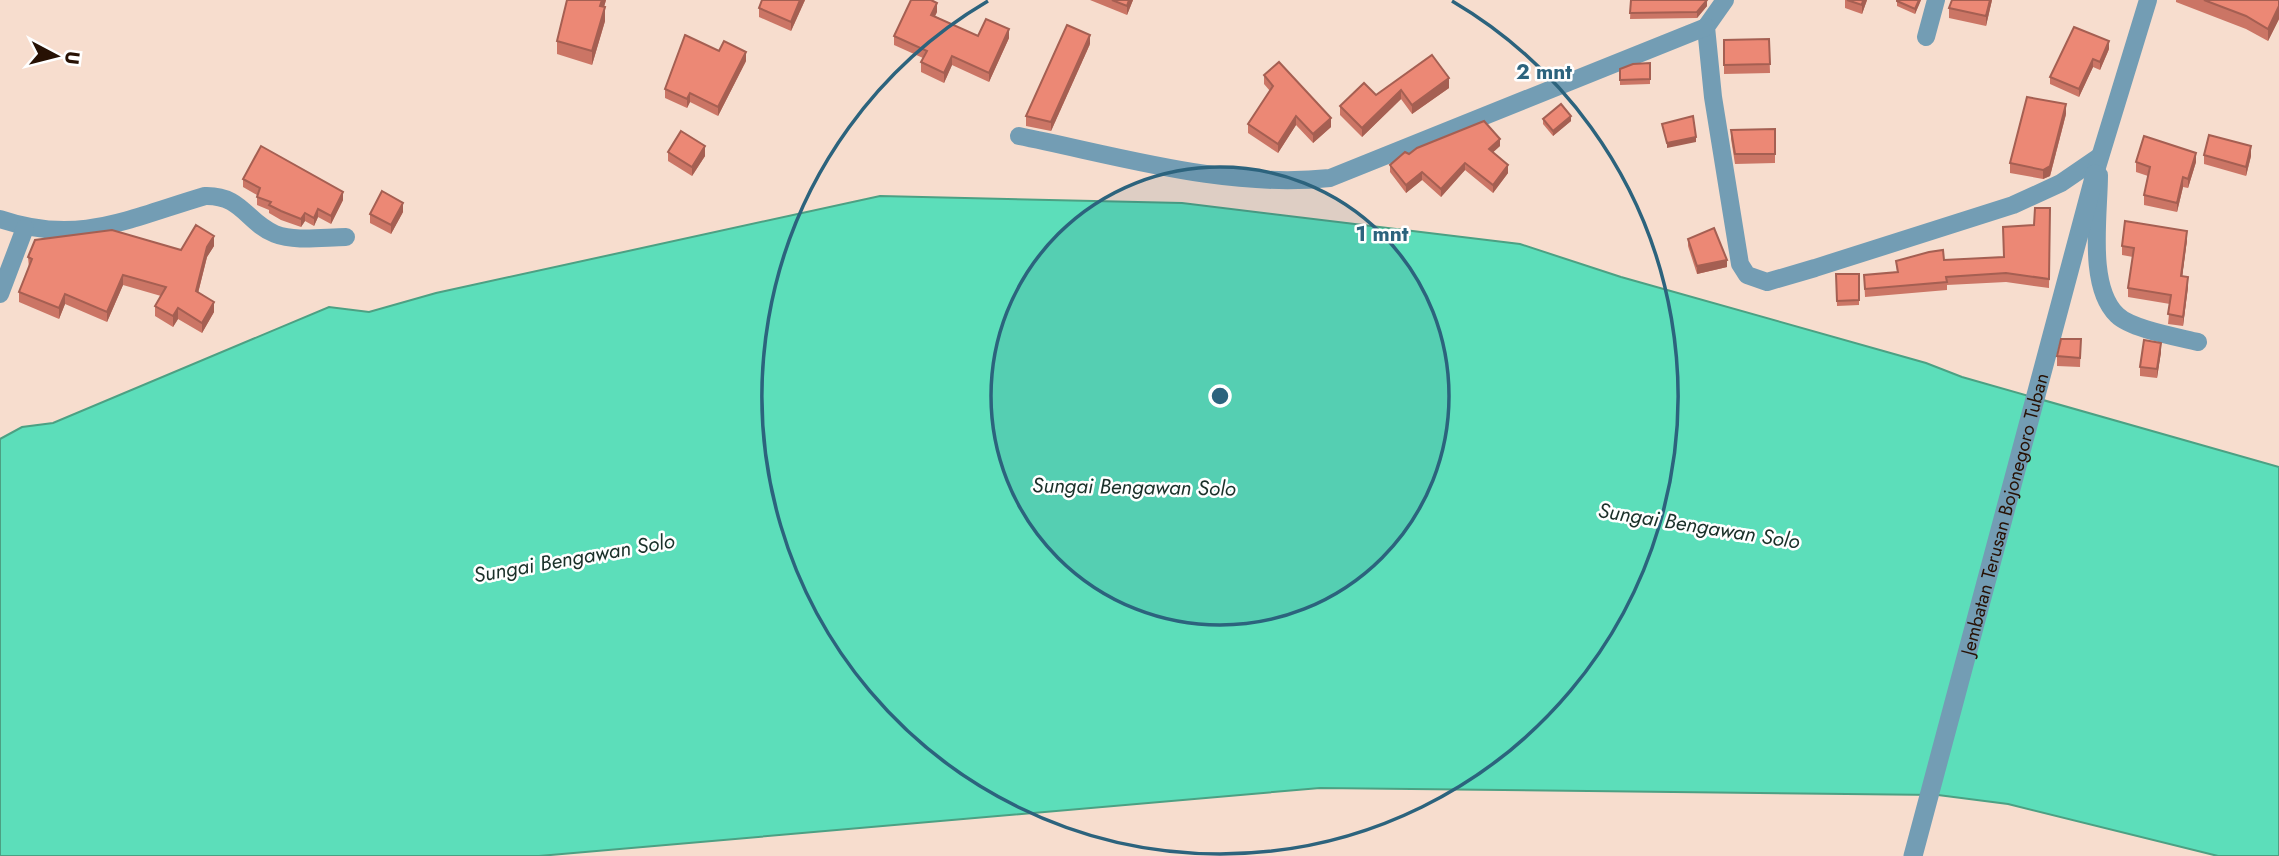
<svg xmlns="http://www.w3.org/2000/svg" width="2279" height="856" font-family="Jost,sans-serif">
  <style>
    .water { fill: #5cdeba; stroke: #4ca083; stroke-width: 2 }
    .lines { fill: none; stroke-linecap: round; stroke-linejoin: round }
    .minor { stroke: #739db4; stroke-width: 18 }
    .tertiary { stroke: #739db4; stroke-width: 19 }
    .wall { fill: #cb7565 }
    .shaded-wall { fill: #a55f52 }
    .building { fill: #ec8875; stroke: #a55f52; stroke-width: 2 }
    .ring { fill: none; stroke: #2c637d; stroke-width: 3.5 }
    .labels { text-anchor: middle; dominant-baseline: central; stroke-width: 5; stroke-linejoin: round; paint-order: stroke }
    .street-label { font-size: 19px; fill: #271104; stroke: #fff }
    .water-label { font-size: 21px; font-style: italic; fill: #1a3029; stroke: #fff }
    .centre { fill: #2c637d; stroke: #fff; stroke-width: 3.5 }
    .ring-label { font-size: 21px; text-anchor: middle; font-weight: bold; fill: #2c637d; stroke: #fff; stroke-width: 5; stroke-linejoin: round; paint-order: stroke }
  </style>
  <rect width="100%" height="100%" fill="#f7ddce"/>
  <path class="water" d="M880 196 1182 203 1520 244 1621 277 1926 363 1962 377 2279 467V856H2218L2008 804 1938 795 1320 788 539 856H0V439L22 427 53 423 329 307 369 312 436 293Z"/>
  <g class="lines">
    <g class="minor">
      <path d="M1725 0 1706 27 1713 97 1740 264 1747 275 1767 282 1815 268 2013 205 2061 183 2099 157"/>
      <path d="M1926 37 1936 0"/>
      <path d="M1019 136C1119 156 1226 189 1330 178L1706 27"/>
      <path d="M2097 167 2148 0"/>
      <path d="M2099 175C2099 214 2087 286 2117 315 2131 329 2178 337 2198 342"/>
      <path d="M0 219C79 246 130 218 205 196 242 195 246 222 275 234 295 242 325 237 346 237"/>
      <path d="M0 294 25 228"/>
    </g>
    <path class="tertiary" id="s1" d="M1913 856 2095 174"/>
  </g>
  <g class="wall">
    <path d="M567 0H606L604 7 605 21 592 65 557 54V41Z"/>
    <path d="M805 0 791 31 759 17V8Z"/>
    <path d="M1090 0H1133L1127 15Z"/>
    <path d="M1631 0 1707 6 1697 18 1630 19Z"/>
    <path d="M1845 0H1867L1862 14 1845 8Z"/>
    <path d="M1897 0H1921L1915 14 1897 6Z"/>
    <path d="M1952 0H1992L1986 26 1949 18V8Z"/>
    <path d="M2176 0H2279V19L2268 41 2246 29 2176 2Z"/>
    <path d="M937 12 935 16 978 36 1009 38 989 82 952 65 944 83 921 72V62L923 58 894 45V36Z"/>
    <path d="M1769 39 1770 73 1724 74V40Z"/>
    <path d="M1090 44 1051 131 1026 126V116Z"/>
    <path d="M2109 49 2100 70 2093 67 2079 97 2050 84V77Z"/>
    <path d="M1432 55 1449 88 1412 114 1401 99 1362 137 1340 115V106L1376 95Z"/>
    <path d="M746 61 718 116 690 102 687 108 665 98V89Z"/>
    <path d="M1620 69 1650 79V84L1620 85Z"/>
    <path d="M1264 75 1331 127 1313 143 1296 125 1278 153 1248 133V124L1270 91 1264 84Z"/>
    <path d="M2066 114 2050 176 2043 179 2010 173V163Z"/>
    <path d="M1543 119 1571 121 1553 136 1543 124Z"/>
    <path d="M1775 129V163L1735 164 1731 139V130Z"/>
    <path d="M1500 146 1493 152 1508 173 1493 193 1465 170 1441 197 1422 180 1406 193 1390 172V165Z"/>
    <path d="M668 152 705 156 692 176 668 161Z"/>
    <path d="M2204 155 2251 156 2246 176 2204 164Z"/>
    <path d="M2136 162H2196L2188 188 2183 187 2177 212 2144 205V195L2148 176 2136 172Z"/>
    <path d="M243 179 343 200 331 224 318 217 314 226 305 221 301 227 281 220 269 213V210L257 205V195L243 187Z"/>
    <path d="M2050 208 2049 288 2006 282 1947 285V290L1865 297 1864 275 1897 272 1896 261 1944 260 2004 257Z"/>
    <path d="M403 212 391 234 370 223V214Z"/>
    <path d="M1688 239 1727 267 1697 274 1688 246Z"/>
    <path d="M2187 240 2182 277 2188 287 2183 326 2168 324 2170 304 2128 297V288L2133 257 2122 255V246Z"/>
    <path d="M214 246 207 257 198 293 214 312 202 333 178 319 173 327 155 316V306L161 296 123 285 107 322 65 304 59 319 19 302V292L29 268 28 257 181 250Z"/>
    <path d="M1836 274H1859V305L1837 306Z"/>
    <path d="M2081 339 2080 367 2057 366V356Z"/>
    <path d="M2161 352 2157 378 2140 376V367Z"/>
  </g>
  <g class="shaded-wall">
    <path d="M602 0H606L600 20V6Z"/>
    <path d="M800 0H805L791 31V22Z"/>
    <path d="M1129 0H1133L1127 15V6Z"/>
    <path d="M1707 0V6L1697 18V12Z"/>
    <path d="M1863 0H1867L1862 14V5Z"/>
    <path d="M1919 0H1921L1915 14V9Z"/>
    <path d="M1990 0H1992L1986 26V16Z"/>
    <path d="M937 3V12L931 24V15Z"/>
    <path d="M2279 6V19L2268 41V29Z"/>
    <path d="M605 7V21L592 65V51Z"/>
    <path d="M1009 29V38L989 82V73Z"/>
    <path d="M1090 35V44L1051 131V122Z"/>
    <path d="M2109 41V49L2100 70V62Z"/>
    <path d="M746 52V61L718 116V107Z"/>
    <path d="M952 56V65L944 83V73Z"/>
    <path d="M2093 59V67L2079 97V89Z"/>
    <path d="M1449 78V88L1412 114V105Z"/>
    <path d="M1401 90V99L1362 137V128Z"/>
    <path d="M690 93V102L687 108V99Z"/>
    <path d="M2066 104V114L2050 176 2043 179V170Z"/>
    <path d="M1296 116V125L1278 153V144Z"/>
    <path d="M1571 116V121L1553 136V131Z"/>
    <path d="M1331 118V127L1313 143V134Z"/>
    <path d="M1696 137V142L1667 148V143Z"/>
    <path d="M1500 139V146L1489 156V149Z"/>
    <path d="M705 146V156L692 176V167Z"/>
    <path d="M2251 146V156L2246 176V167Z"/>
    <path d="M2196 153V162L2188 188V179Z"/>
    <path d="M1465 163V170L1441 197V189Z"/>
    <path d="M1508 165V173L1493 193V185Z"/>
    <path d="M1422 172V180L1406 193V185Z"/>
    <path d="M2183 177V187L2177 212V203Z"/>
    <path d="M343 192V200L331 224V216Z"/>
    <path d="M403 203V212L391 234V225Z"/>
    <path d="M318 209V217L314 226V218Z"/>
    <path d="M305 213V221L301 227V219Z"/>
    <path d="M2187 231V240L2181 286V276Z"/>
    <path d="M214 236V246L207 257 196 301V291L207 247Z"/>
    <path d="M1727 260V267L1697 274V266Z"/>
    <path d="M123 275V285L107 322V312Z"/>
    <path d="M2188 277V287L2183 326V317Z"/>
    <path d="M65 294V304L59 319V308Z"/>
    <path d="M214 302V312L202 333V323Z"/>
    <path d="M178 308V319L173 327V316Z"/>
    <path d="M2161 343V352L2157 378V369Z"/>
  </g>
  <g class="building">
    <path d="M567 0H602L600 6 605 7 592 51 557 41Z"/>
    <path d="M762 0H800L791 22 759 8Z"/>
    <path d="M911 0H931L937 3 931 15 978 36 986 19 1009 29 989 73 952 56 944 73 921 62 927 51 894 36Z"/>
    <path d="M1112 0H1129L1127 6Z"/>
    <path d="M1631 0H1707L1697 12 1630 13Z"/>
    <path d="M1847 0H1863L1862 5Z"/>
    <path d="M1897 0H1919L1915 9 1897 1Z"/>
    <path d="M1952 0H1990L1986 16 1949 8Z"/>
    <path d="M2204 0H2279V6L2268 29 2246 16Z"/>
    <path d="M1067 25 1090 35 1051 122 1026 116Z"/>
    <path d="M2074 27 2109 41 2100 62 2093 59 2079 89 2050 77Z"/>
    <path d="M685 35 719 51 724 41 746 52 718 107 690 93 687 99 665 89Z"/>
    <path d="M1769 39 1770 64 1724 65V40Z"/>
    <path d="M1432 55 1449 78 1412 105 1401 90 1362 128 1340 106 1364 83 1376 95Z"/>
    <path d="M1279 62 1331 118 1313 134 1296 116 1278 144 1248 124 1273 86 1264 75Z"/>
    <path d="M1650 63V79L1620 80V69L1633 64Z"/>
    <path d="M2027 97 2066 104 2050 166 2043 170 2010 163Z"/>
    <path d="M1561 104 1571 116 1553 131 1543 119Z"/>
    <path d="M1693 116 1696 137 1667 143 1662 124Z"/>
    <path d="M1484 121 1500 139 1489 149 1508 165 1493 185 1465 163 1441 189 1422 172 1406 185 1390 165 1405 152 1409 154 1417 148Z"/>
    <path d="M1775 129V154H1735L1731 130Z"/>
    <path d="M681 131 705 146 692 167 668 152Z"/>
    <path d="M2209 135 2251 146 2246 167 2204 155Z"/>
    <path d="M2144 136 2196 153 2188 179 2183 177 2177 203 2144 195 2150 167 2136 162Z"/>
    <path d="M261 146 343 192 331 216 318 209 314 218 305 213 301 219 281 211 269 205 271 202 257 197 260 188 243 179Z"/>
    <path d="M382 191 403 203 391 225 370 214Z"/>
    <path d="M2035 208H2050L2049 279 2006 273 1946 277 1947 282 1865 289 1864 275 1898 272 1896 261 1929 252 1943 250 1944 260 2004 257 2003 227 2034 225Z"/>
    <path d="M2125 221 2187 231 2181 276 2188 277 2183 317 2168 314 2171 295 2128 288 2134 248 2122 246Z"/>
    <path d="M196 225 214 236 207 247 196 291 214 302 202 323 178 308 173 316 155 306 166 287 123 275 107 312 65 294 59 308 19 292 32 259 28 257 35 240 112 230 181 250Z"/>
    <path d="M1714 228 1727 260 1697 266 1688 239Z"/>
    <path d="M1836 274H1859V300L1837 301Z"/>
    <path d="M2061 339H2081L2080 358 2057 356Z"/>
    <path d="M2144 340 2161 343 2157 369 2140 367Z"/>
  </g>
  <circle cx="1220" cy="396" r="229" fill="#2c637d" fill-opacity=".12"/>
  <g class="ring">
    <circle cx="1220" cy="396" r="229"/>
    <path d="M1452 1A458 458 0 1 1 988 1"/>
  </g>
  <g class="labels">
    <g class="street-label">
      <text stroke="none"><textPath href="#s1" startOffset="354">Jembatan Terusan Bojonegoro Tuban</textPath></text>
    </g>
    <g class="water-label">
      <text transform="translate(1134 487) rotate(1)">Sungai Bengawan Solo</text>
      <text transform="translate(1699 526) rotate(9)">Sungai Bengawan Solo</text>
      <text transform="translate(574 558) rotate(-10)">Sungai Bengawan Solo</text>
    </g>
  </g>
  <circle cx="1220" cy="396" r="10" class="centre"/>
  <g class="ring-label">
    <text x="1544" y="79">2 mnt</text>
    <text x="1382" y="241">1 mnt</text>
  </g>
  <g transform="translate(56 56) rotate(97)" stroke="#ffffff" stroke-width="5" paint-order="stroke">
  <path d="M0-5L12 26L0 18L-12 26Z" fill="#271104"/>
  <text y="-10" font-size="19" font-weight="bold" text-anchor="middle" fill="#271104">U</text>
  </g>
</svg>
